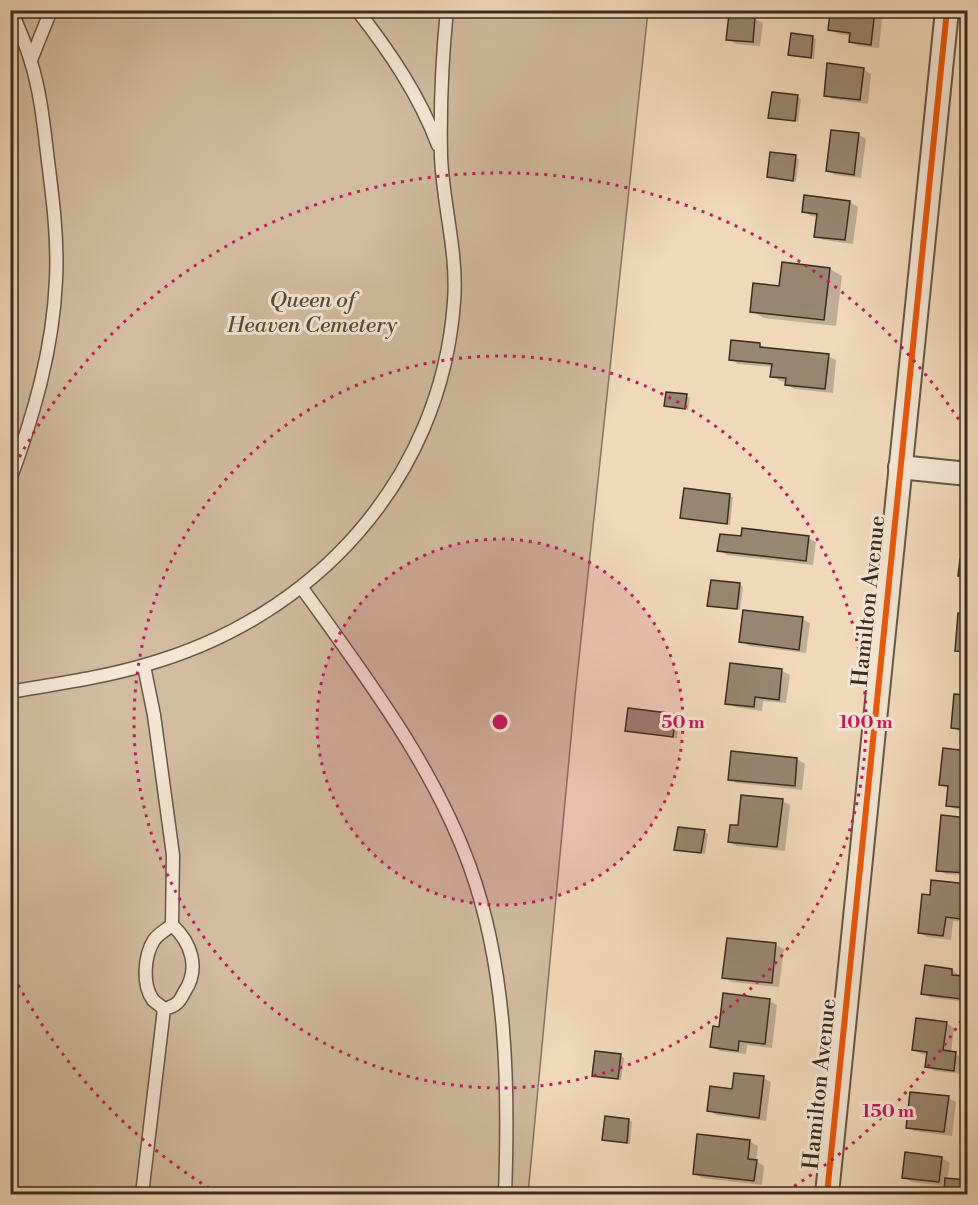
<svg xmlns="http://www.w3.org/2000/svg" width="978" height="1205" font-family="'Libre Bodoni',serif">
  <style>
    .green { fill: #d1bca0; stroke: #847460; stroke-width: 1.5 }
    .shadow { fill: #0003 }
    .building { fill: #988670; stroke: #382c1f; stroke-width: 1.5 }
    .lines { fill: none; stroke-linecap: round; stroke-linejoin: round }
    .service-casing { stroke: #665746; stroke-width: 15 }
    .minor-casing { stroke: #665746; stroke-width: 26 }
    .service { stroke: #f5e6d3; stroke-width: 12 }
    .minor { stroke: #f5e6d3; stroke-width: 22 }
    .cycleway-casing { stroke: #f5e6d3; stroke-width: 10 }
    .cycleway { stroke: #e8590c; stroke-width: 6 }
    .ring { fill: none; stroke: #c2185b; stroke-width: 3; stroke-dasharray: 3 6 }
    .labels { text-anchor: middle; dominant-baseline: central; stroke-width: 6; stroke-linejoin: round; paint-order: stroke }
    .park-label { font-size: 22px; font-style: italic; fill: #574939; stroke: #f5e6d3 }
    .street-label { font-size: 22px; fill: #382c1f; stroke: #f5e6d3 }
    .centre { fill: #c2185b; stroke: #f5e6d3; stroke-width: 3 }
    .ring-label { font-size: 18px; text-anchor: middle; font-weight: bold; fill: #c2185b; stroke: #f5e6d3; stroke-width: 6; stroke-linejoin: round; paint-order: stroke }
  </style>
  <rect width="100%" height="100%" fill="#f0d9bb"/>
  <filter id="stains"><feTurbulence type="fractalNoise" baseFrequency=".00333" numOctaves="4"/><feColorMatrix values="0 0 0 0 .2 0 0 0 0 .09 0 0 0 0 .02 0 0 0 .5 -.17"/></filter>
  <radialGradient id="worn" r=".72"><stop offset=".6" stop-color="#630" stop-opacity="0"/><stop offset="1" stop-color="#630" stop-opacity=".3"/></radialGradient>
  <path class="green" d="M10 11H648L575 696 528 1194H11Z"/>
  <g class="shadow">
    <path d="M852 10H883L879 48 858 46 850 41 851 36 838 34 830 29 852 17Z"/>
    <path d="M755 19 763 23 760 46 736 44 728 39Z"/>
    <path d="M792 35 816 39 814 59 790 55Z"/>
    <path d="M863 69 871 74 868 104 833 99 825 95Z"/>
    <path d="M797 97 801 99 798 122 770 117Z"/>
    <path d="M859 135 866 139 861 178 835 175 827 170Z"/>
    <path d="M771 154 799 159 796 182 769 177Z"/>
    <path d="M850 202 858 207 853 244 824 240 816 236 818 217 811 216 803 211Z"/>
    <path d="M783 264 830 269 842 276 836 326 764 318 751 311 781 288Z"/>
    <path d="M760 345 767 349 828 356 836 360 833 393 795 389 787 385V382L780 381 772 376 773 367 738 364 731 359Z"/>
    <path d="M686 396 690 398 688 410 665 405Z"/>
    <path d="M685 490 733 497 730 525 682 517Z"/>
    <path d="M743 538H808L816 542 813 565 727 555 719 550Z"/>
    <path d="M740 585 743 587 740 610 709 605Z"/>
    <path d="M968 616V655L956 650Z"/>
    <path d="M802 619 810 623 806 653 749 646 741 641Z"/>
    <path d="M782 671 790 675 786 703 763 701 762 711 735 707 727 703Z"/>
    <path d="M968 697V732H960L952 727Z"/>
    <path d="M676 715 679 717 677 738 626 731Z"/>
    <path d="M968 752V811L955 809 947 805 949 789 941 784Z"/>
    <path d="M732 753 797 759 805 764 802 790 737 783 730 779Z"/>
    <path d="M782 801 790 805 785 851 737 846 729 842 739 827Z"/>
    <path d="M968 819V876L946 874 938 870Z"/>
    <path d="M704 832 708 834 705 854 676 849Z"/>
    <path d="M968 886V922L953 921 951 940 927 937 919 932 931 897Z"/>
    <path d="M776 945 784 949 779 987 732 982 724 977Z"/>
    <path d="M952 970 960 975 959 977 968 980V1002L931 998 923 993Z"/>
    <path d="M769 1001 777 1005 772 1048 747 1045 746 1054 720 1051 712 1047 720 1029Z"/>
    <path d="M946 1023 954 1028 951 1053 964 1058 962 1074 935 1071 927 1066 928 1055 922 1054 914 1050Z"/>
    <path d="M620 1056 624 1058 621 1080 593 1075Z"/>
    <path d="M763 1078 771 1082 766 1121 716 1115 709 1110 733 1090Z"/>
    <path d="M948 1098 956 1102 952 1136 915 1131 907 1127Z"/>
    <path d="M629 1120 632 1122 630 1144 604 1139Z"/>
    <path d="M750 1142 758 1146 756 1161 764 1166 762 1185 702 1178 694 1173Z"/>
    <path d="M942 1158 950 1163 947 1180 968 1182V1194H945L946 1186 912 1182 904 1177Z"/>
  </g>
  <g class="building">
    <path d="M851 10H875L871 45 849 42 850 33 828 30 830 13 850 16Z"/>
    <path d="M729 14 755 17 753 42 726 40Z"/>
    <path d="M791 33 813 36 811 58 788 55Z"/>
    <path d="M827 63 864 68 860 100 824 96Z"/>
    <path d="M772 92 798 95 795 121 768 118Z"/>
    <path d="M831 130 859 133 854 175 826 171Z"/>
    <path d="M770 152 796 155 793 181 767 177Z"/>
    <path d="M804 195 850 201 845 240 814 237 817 214 802 212Z"/>
    <path d="M782 262 830 268 824 320 750 312 753 283 779 286Z"/>
    <path d="M731 340 760 343V347L829 354 825 389 785 385 786 378 770 377 772 364 729 360Z"/>
    <path d="M666 392 687 394 685 409 664 406Z"/>
    <path d="M684 488 730 494 727 524 680 518Z"/>
    <path d="M742 528 809 536 806 561 717 551 720 534 741 536Z"/>
    <path d="M960 559 968 560V577L958 576Z"/>
    <path d="M711 580 740 583 737 609 707 606Z"/>
    <path d="M743 610 803 617 799 650 739 642Z"/>
    <path d="M958 613 968 614V652L955 651Z"/>
    <path d="M730 663 782 669 779 700 755 697 754 707 725 704Z"/>
    <path d="M954 694 968 695V730L951 728Z"/>
    <path d="M628 708 676 714 673 737 625 731Z"/>
    <path d="M943 748 968 751V808L946 806 948 786 939 785Z"/>
    <path d="M731 751 797 758 795 786 728 780Z"/>
    <path d="M741 795 783 799 777 847 728 842 730 825H738Z"/>
    <path d="M941 815 968 818V873L936 871Z"/>
    <path d="M678 827 705 830 701 853 674 850Z"/>
    <path d="M931 880 968 884V920L946 917 943 936 918 933 922 894 930 895Z"/>
    <path d="M727 938 776 943 772 983 722 978Z"/>
    <path d="M925 965 952 969V975L964 976 961 999 921 994Z"/>
    <path d="M723 993 770 999 765 1044 739 1041 738 1051 710 1047 713 1026 719 1027Z"/>
    <path d="M916 1018 947 1022 943 1050 956 1052 954 1071 925 1067 927 1052 912 1050Z"/>
    <path d="M595 1051 621 1054 618 1079 592 1076Z"/>
    <path d="M734 1073 764 1076 759 1118 707 1111 710 1086 732 1089Z"/>
    <path d="M910 1092 949 1096 944 1132 906 1128Z"/>
    <path d="M605 1116 629 1119 627 1143 602 1140Z"/>
    <path d="M697 1134 750 1140 748 1159 757 1160 754 1181 693 1174Z"/>
    <path d="M905 1152 942 1157 939 1182 902 1178Z"/>
    <path d="M945 1178 968 1180V1194H944Z"/>
    <path d="M688 1191 716 1194H687Z"/>
  </g>
  <g class="lines">
    <g class="service-casing">
      <g id="service">
        <path d="M357 10C390 52 419 95 438 145"/>
        <path d="M31 60 51 10"/>
        <path d="M10 480C34 415 53 349 56 280 58 240 53 200 48 161 44 128 41 94 31 62 26 44 18 27 11 10"/>
        <path d="M302 588C365 676 433 765 470 867 507 970 509 1086 505 1194"/>
        <path d="M10 692C55 684 101 678 145 665 314 618 441 480 454 302 458 253 443 205 441 157 440 108 442 58 447 10"/>
        <path d="M164 1009C161 1006 156 1003 153 1000 142 985 144 956 154 940 158 934 166 930 172 925"/>
        <path d="M142 1194 164 1009C168 1008 174 1006 177 1003 181 1000 183 994 185 991 200 968 191 942 172 925L173 855 154 715 144 666"/>
      </g>
    </g>
    <g class="minor-casing">
      <g id="minor">
        <path d="M900 467 968 474"/>
        <path d="M827 1194 947 10"/>
      </g>
    </g>
    <use href="#service" class="service"/>
    <use href="#minor" class="minor"/>
    <g class="cycleway-casing">
      <path id="cycleway" d="M827 1194 947 10"/>
    </g>
    <use href="#cycleway" class="cycleway"/>
  </g>
  <circle cx="500" cy="722" r="183" fill="#c2185b" fill-opacity=".12"/>
  <g class="ring">
    <circle cx="500" cy="722" r="183"/>
    <circle cx="500" cy="722" r="366"/>
    <path d="M966 1013A549 549 0 0 1 783 1193M217 1193A549 549 0 0 1 11 971M11 473A549 549 0 0 1 966 431"/>
  </g>
  <g class="labels">
    <g class="park-label">
      <text x="312" y="300">Queen of<tspan x="312" dy="25">Heaven Cemetery</tspan></text>
    </g>
    <g class="street-label">
      <text transform="translate(869 601) rotate(-84)">Hamilton Avenue</text>
      <text transform="translate(820 1084) rotate(-84)">Hamilton Avenue</text>
    </g>
  </g>
  <circle cx="500" cy="722" r="9" class="centre"/>
  <g class="ring-label">
    <text x="683" y="728">50 m</text>
    <text x="866" y="728">100 m</text>
    <text x="888" y="1117">150 m</text>
  </g>
  <rect width="978" height="1205" fill="none" stroke="#f0d9bb" stroke-width="36"/>
  <rect x="12" y="12" width="954" height="1181" fill="none" stroke="#382c1f" stroke-width="3"/>
  <rect x="18" y="18" width="942" height="1169" fill="none" stroke="#382c1f" stroke-width="1.5"/>
  <rect width="100%" height="100%" filter="url(#stains)"/>
  <rect width="100%" height="100%" fill="url(#worn)"/>
</svg>
